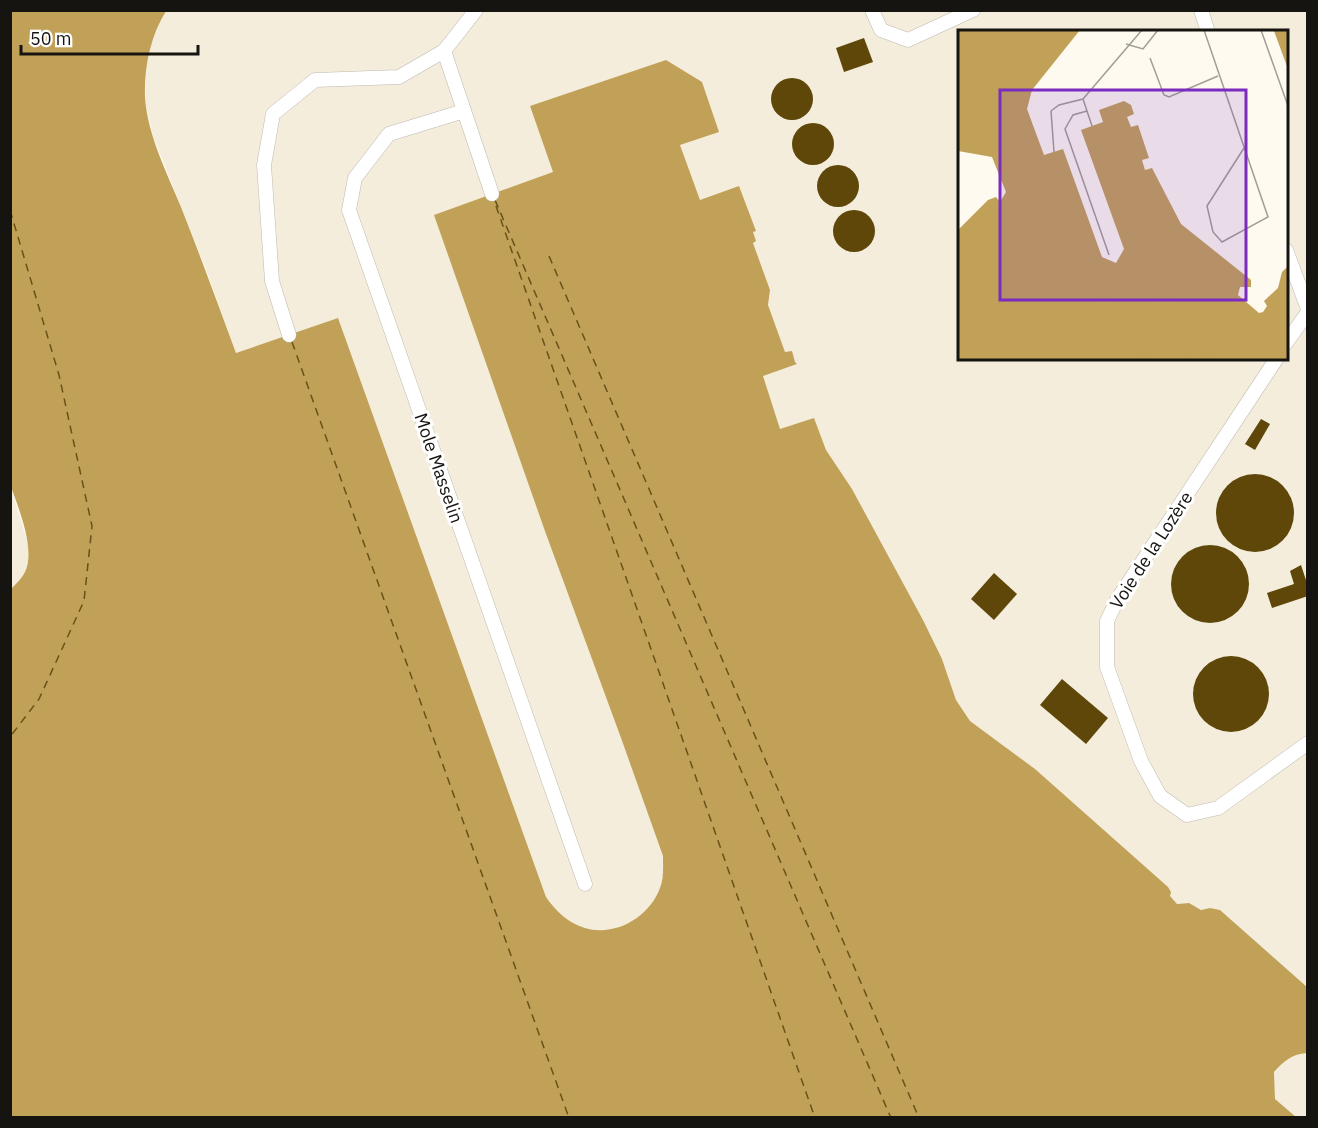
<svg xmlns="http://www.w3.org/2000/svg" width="1318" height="1128" font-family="'IBM Plex Sans',sans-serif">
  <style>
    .built { fill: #f4eddc; fill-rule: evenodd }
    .water { fill: #c1a158 }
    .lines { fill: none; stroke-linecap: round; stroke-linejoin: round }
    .ferry { stroke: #68521a; stroke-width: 1.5; stroke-dasharray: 8 6; stroke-linecap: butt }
    .building { fill: #5e4709 }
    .lane-casing { stroke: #bebab1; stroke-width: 15 }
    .lane { stroke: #fff; stroke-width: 14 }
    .labels { text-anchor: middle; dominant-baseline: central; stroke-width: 6; stroke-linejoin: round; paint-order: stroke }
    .street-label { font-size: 18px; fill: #161411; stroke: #fff }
    .inset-river { fill: none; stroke: #c1a158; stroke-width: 3 }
    .inset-road { fill: none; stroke: #a19e97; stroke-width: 1.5 }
    .view { fill: #7b2cbf; fill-opacity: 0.15; stroke: #7b2cbf; stroke-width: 3 }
    .inset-edge { fill: none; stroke: #161411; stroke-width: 3 }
  </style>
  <rect width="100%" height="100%" fill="#fefaf0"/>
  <g class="built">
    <path d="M166 10 1307 11V987L1220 910 1210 908 1201 910 1188 903 1177 904 1035 769 970 721 956 700 942 659 923 620 852 489 826 450 814 419 780 429 762 376 797 364 785 352 777 331 768 305 770 290 753 243 739 186 700 201 680 145 719 132 530 106 553 172 546 534 621 738 663 856V875L661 888 648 908 636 920 611 930H598L587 929 575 924 562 916 546 897 338 318 236 353 207 272 153 136 145 100 146 73 150 48 158 24ZM960 32H1286V358H960Z"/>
    <path d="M10 484 29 548 28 562 25 572 11 590Z"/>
    <path d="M1304 1053H1307V1117H1296L1275 1099 1274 1072 1285 1060 1294 1055Z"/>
  </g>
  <path class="water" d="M11 11H166C150 37 144 68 145 98 148 136 167 173 181 207 200 255 218 304 236 353L338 318 546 897C556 911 568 923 585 928 616 937 649 917 660 888 664 878 663 867 663 856L621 738 546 534 434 215 553 172 530 106 666 60 702 82 719 132 680 145 700 200 739 186 756 231 753 232 756 241 753 243 770 290 768 305 785 352 792 351 795 362 797 364 763 376 780 429 814 418 826 450 852 489 923 620 942 659 956 700 970 721 1035 769 1168 887 1171 892 1170 896 1177 904 1189 903 1201 910 1210 908 1220 910 1307 987V1053C1292 1054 1284 1061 1274 1072L1275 1099 1296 1117H11L10 590C16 584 22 578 25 572 36 549 18 507 10 484Z"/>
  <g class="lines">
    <g class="ferry">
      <path d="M495 200 891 1118"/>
      <path d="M496 206 815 1118"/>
      <path d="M10 210 59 375 92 526 84 601 39 699 10 737"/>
      <path d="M549 256 919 1118"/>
      <path d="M292 342 569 1118"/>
    </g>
  </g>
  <g class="building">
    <path d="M864 38 873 62 844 72 836 48Z"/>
    <circle cx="792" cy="99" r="21"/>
    <circle cx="813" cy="144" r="21"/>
    <circle cx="838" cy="186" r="21"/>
    <circle cx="854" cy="231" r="21"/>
    <path d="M1261 419 1270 424 1255 450 1245 444Z"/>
    <circle cx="1255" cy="513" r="39"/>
    <circle cx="1210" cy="584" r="39"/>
    <path d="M1301 565 1306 580 1308 579V596L1272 608 1267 593 1294 584 1290 571Z"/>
    <path d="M994 573 1017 594 994 620 971 599Z"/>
    <circle cx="1231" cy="694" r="38"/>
    <path d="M1062 679 1108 718 1086 744 1040 705Z"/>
  </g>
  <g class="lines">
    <g class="lane-casing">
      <g id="lane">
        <path d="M872 10 881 30 908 40 973 10"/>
        <path d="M1201 10 1208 32"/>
        <path d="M444 51 492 194"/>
        <path d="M464 111 389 134 355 178 349 210 585 884"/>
        <path d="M1286 250 1308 309"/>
        <path d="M289 335 272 281 264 165 273 114 315 80 399 77 444 51 476 10"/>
        <path d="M1286 343 1308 312"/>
        <path d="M1277 358 1117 600 1107 621V667L1141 761 1160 796 1187 815 1218 808 1308 743"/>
      </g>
    </g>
    <use href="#lane" class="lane"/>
  </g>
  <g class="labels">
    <g class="street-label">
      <text transform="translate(439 468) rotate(71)">Mole Masselin</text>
      <text transform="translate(1151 550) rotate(-57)">Voie de la Lozère</text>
    </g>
  </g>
  <g transform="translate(958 30)">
    <rect width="330" height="330" fill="#fefaf0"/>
    <path d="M0 0H122L74 60 69 79 86 125 105 119 144 227 158 233 166 219 123 100 145 92 141 80 166 71 173 75 176 84 169 87 173 97 180 95 191 128 184 130 187 140 194 138 223 194 293 250V257H282L280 265 301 283 305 282 309 276 306 271 320 258 324 242 330 236V330H0V200L30 170 38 167 42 172 48 162 34 127 0 121ZM330 0V39L316 1Z" fill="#c1a158"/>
    <path class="inset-river" d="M135 100 221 306 258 330M138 108 198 279 215 310 236 330M144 108 229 310M96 123 154 285 174 316 193 330M0 248 18 232 49 190 58 172 59 158 38 79 34 0"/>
    <path class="inset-road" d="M246 0 310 187 264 212 255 202 249 176 286 118M303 0 330 76M168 14 185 19 200 0M192 28 206 65 211 67 260 46M125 69 134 96M129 81 115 85 107 99 151 225M96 122 93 81 101 75 125 69 184 0"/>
    <path class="view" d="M42 60H288V270H42Z"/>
    <rect width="330" height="330" class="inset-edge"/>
  </g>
  <rect width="1318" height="1128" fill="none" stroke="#161411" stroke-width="24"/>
  <path d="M21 45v9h177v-9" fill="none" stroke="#161411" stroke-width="3"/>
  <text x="30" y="45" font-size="18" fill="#161411" stroke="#ffffff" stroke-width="4.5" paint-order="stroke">50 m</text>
</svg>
